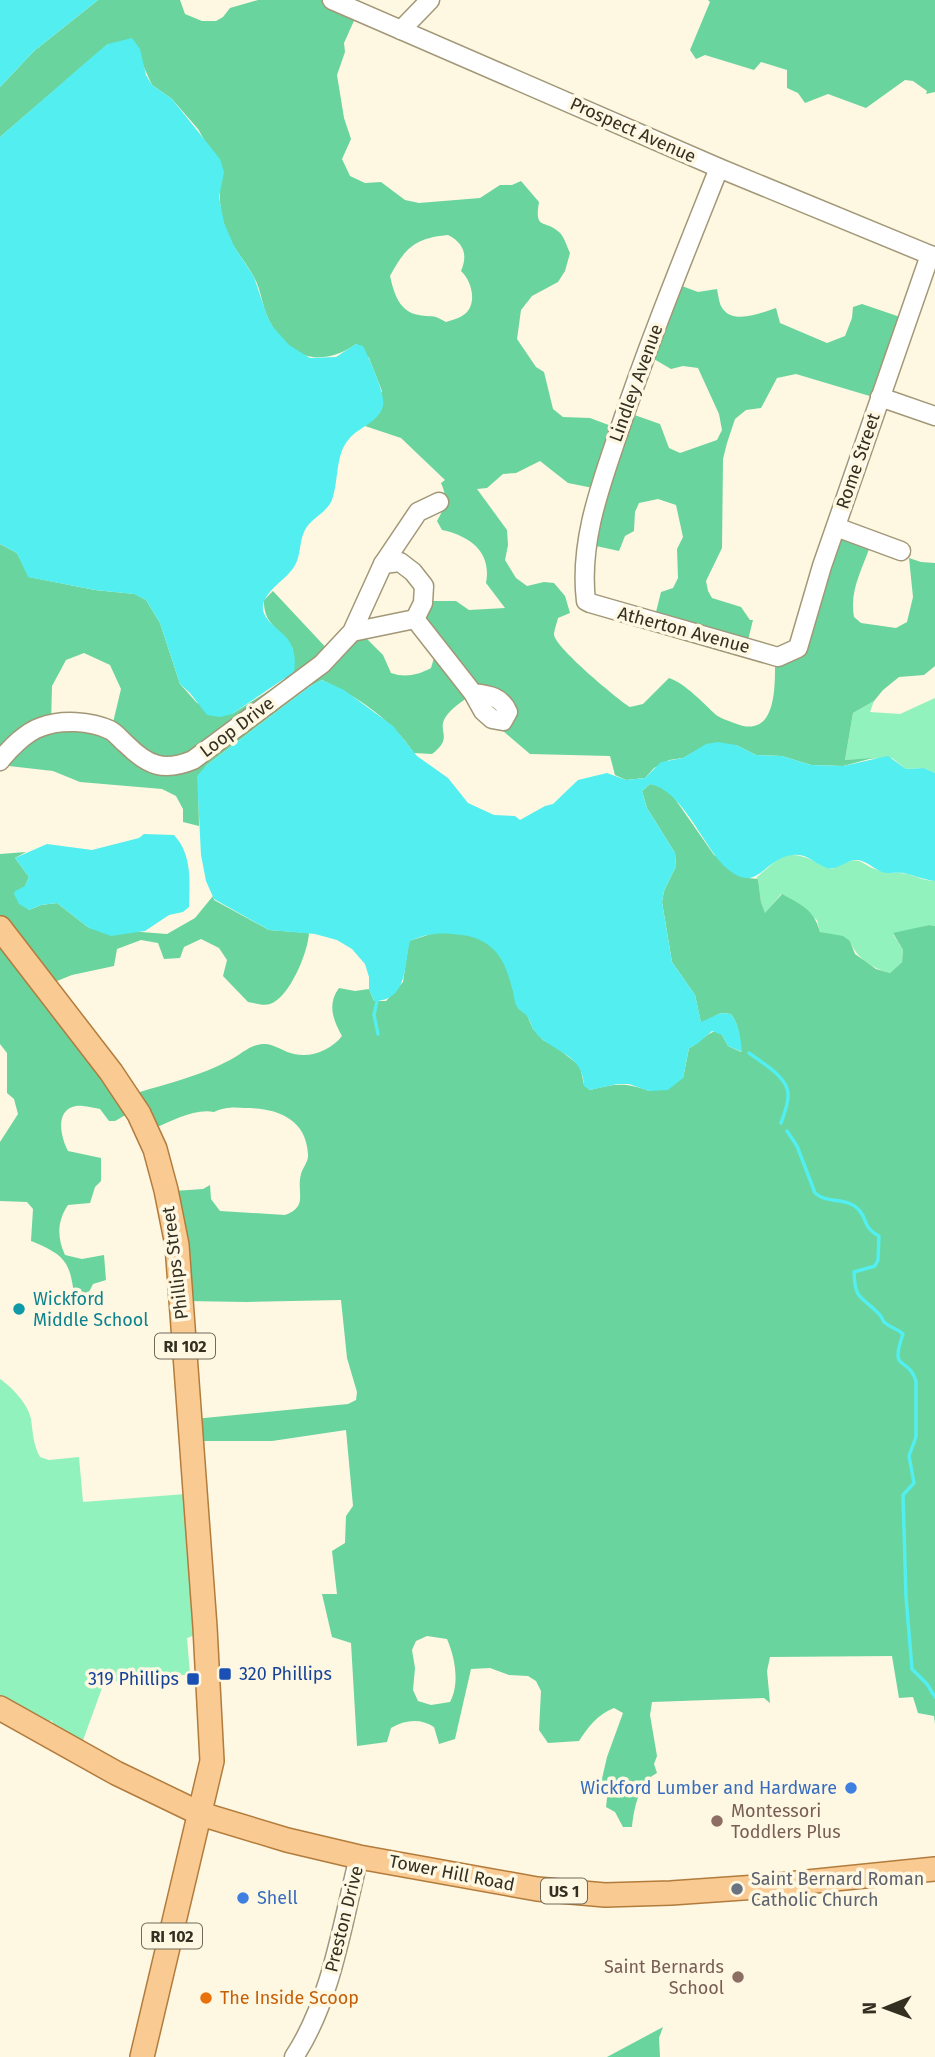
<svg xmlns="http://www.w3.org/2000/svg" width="935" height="2057" font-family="'Fira Sans',sans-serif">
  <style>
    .green { fill: #92f2be }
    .forest { fill: #69d49e; fill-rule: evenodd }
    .water { fill: #53eeef }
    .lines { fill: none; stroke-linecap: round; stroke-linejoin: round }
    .stream { stroke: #53eeef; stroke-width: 3.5 }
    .minor-casing { stroke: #a29877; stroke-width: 21 }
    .major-casing { stroke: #b27c3c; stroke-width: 26 }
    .minor { stroke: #fff; stroke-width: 18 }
    .major { stroke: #faca93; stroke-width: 23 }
    .culture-dot { fill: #0f9aa8; stroke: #fef7e2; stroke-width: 2.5 }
    .transit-dot { fill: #1a4fb4; stroke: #fef7e2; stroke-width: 2.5 }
    .shop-dot { fill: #3f7fe0; stroke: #fef7e2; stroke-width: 2.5 }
    .education-dot { fill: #8d6e63; stroke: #fef7e2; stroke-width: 2.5 }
    .worship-dot { fill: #6b7280; stroke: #fef7e2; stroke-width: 2.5 }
    .food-dot { fill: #e8710a; stroke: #fef7e2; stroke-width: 2.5 }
    .labels { text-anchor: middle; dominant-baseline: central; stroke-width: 7; stroke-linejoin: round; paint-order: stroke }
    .shield { fill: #fef7e2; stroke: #706b5b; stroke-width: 2 }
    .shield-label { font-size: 16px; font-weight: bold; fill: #332f21 }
    .street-label { font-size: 18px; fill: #332f21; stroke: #fef7e2 }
    .culture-label { font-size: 18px; fill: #0d838f; stroke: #fef7e2; text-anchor: start }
    .transit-label { font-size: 18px; fill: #164399; stroke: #fef7e2; text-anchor: start }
    .shop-label { font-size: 18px; fill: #366cbe; stroke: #fef7e2; text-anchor: end }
    .education-label { font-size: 18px; fill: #785e54; stroke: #fef7e2; text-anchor: start }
    .worship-label { font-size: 18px; fill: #5b616d; stroke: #fef7e2; text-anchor: start }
    .food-label { font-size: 18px; fill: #c56008; stroke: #fef7e2; text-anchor: start }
  </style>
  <rect width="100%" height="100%" fill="#fef7e2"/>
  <g class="green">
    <path d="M935 698V773L924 768 906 769 892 758 845 760 853 713 874 701 870 712 900 714Z"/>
    <path d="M789 855C805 854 817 863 832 869 866 851 856 866 885 872 892 874 900 872 908 874 917 877 925 881 935 881V926L929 925 893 934 903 950 902 962 890 973C872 968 857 959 850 941L820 932 817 920 781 894 765 914 761 902 758 879 756 878 778 859Z"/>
    <path d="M0 1379C12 1387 28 1404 31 1419 33 1433 33 1444 40 1457L49 1460 79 1457 83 1502 198 1493 206 1631 187 1638 190 1674 154 1679 152 1677 137 1678 123 1684 111 1679 105 1680 82 1743 62 1734 51 1720 42 1732 0 1709Z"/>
  </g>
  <g class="forest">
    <path d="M98 0H180L185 14 202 21H216L223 17 230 8 258 0H330L357 14 344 43 345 52 337 75 344 118 351 139 342 159 350 176 365 183 381 182 405 200 419 203 480 198 500 185H512L521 181 539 202C534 231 545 219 559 232 564 236 567 247 570 253L565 271 558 282 532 296 521 310 517 339 536 367 544 372 553 409 563 417 590 418 614 427 626 412 660 424 669 448 680 453 717 440 722 430 719 414 698 368 683 366 671 369 647 355 674 283 698 292 717 289C718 294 719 302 721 306 731 326 761 313 776 308L780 323 827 343 845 336 852 318 853 307 862 304 906 319 873 397 796 374 777 378 761 408 746 410 735 419 727 443 723 459 722 548 706 581 708 591 712 598 741 607 750 620H753L746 648 655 616 661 592 673 588 678 578 677 549 683 537 676 505 658 499 639 503 635 512 634 531 625 536 619 551 587 544 598 489 568 483 540 461 516 473 503 474 487 488 477 489 507 530 508 545 505 560 516 578 527 586 544 582 554 583 565 596 570 613 558 618C557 623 554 630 554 635 556 648 617 699 630 707L643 704 669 678C686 684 703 703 715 714 719 718 729 721 734 723 777 741 775 687 775 659L798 647 833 531 871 543C863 569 849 589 854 617L861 623 896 628 907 622 913 597 909 558 921 562 935 563V666L924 675 899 677 883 690 874 701 853 713 845 760 873 758 843 766 811 765 782 756 756 755 736 745H706L683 758 669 760 654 768 645 778 626 780 615 775 610 756 530 754 503 731V724L486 698 472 694C463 701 450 709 445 718 437 732 454 737 432 754L414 753C392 720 358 697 322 680L309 687 207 765 198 776 199 826 183 822V809L176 796 162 789 80 782 53 771 0 765V544L17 553 29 577 95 590 135 594 146 600 160 623 180 684 197 703 232 714 284 681 293 649C282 628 263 626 264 600L273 591 331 653 358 630 383 655 391 673C405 678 418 675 431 668L439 641 416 618 423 601H456L469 610 505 608 486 583C492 552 470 536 442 530L437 521C445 507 448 498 441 483L445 480 401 438 365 426 382 391 369 358 356 344C320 369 287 358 268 318 262 305 261 290 254 277 248 266 240 256 233 245 221 224 216 196 223 172L198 129 172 99 152 85 142 63 108 44 0 137V87L34 51ZM448 235C464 243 468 255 461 271 473 282 478 307 462 316 457 319 451 320 446 322 430 313 434 318 419 315 399 312 394 293 390 276 405 248 415 238 448 235ZM84 653 110 665 121 689 111 731 51 724 52 686 66 660Z"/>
    <path d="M708 0H935V92L926 94 927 91 913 81 905 80 866 108 828 94 805 103 798 93 787 88V70L761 62 754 70 705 55 696 59 690 50 710 2Z"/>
    <path d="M650 784 663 786 673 796 714 855 748 878 758 879 761 902 765 913 782 894C801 905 814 909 820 932L843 936 850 941 855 954 876 969 890 973 902 962 903 950 893 933 929 925 935 926V1724L934 1716 918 1713 913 1697 899 1698 892 1656 770 1657 767 1671 770 1703 764 1698 652 1702 650 1715 657 1756 654 1764 657 1773C639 1782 634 1808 632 1827H623L615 1812 606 1807 608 1789 601 1783 607 1757 623 1713 614 1708C597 1715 589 1726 579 1741L548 1743 539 1730 541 1691 536 1681 528 1676 509 1675 490 1668 471 1669 455 1739 439 1744 434 1727C420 1718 405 1720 391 1728L387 1742 357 1746 351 1643 332 1637 322 1594H337L332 1551 345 1543 346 1516 353 1506 346 1430 272 1441H195L194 1419 348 1404 356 1400 357 1392 347 1358 341 1300 247 1302 186 1301 174 1191 203 1189 210 1185 211 1199 220 1211 285 1215C309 1206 296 1193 301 1174 303 1167 309 1161 308 1154 306 1118 276 1108 245 1108 233 1107 225 1107 214 1112 195 1108 172 1121 155 1128L143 1105 115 1121H109L100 1109C93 1108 83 1105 76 1106 54 1110 61 1138 68 1151L101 1158V1181L95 1187 90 1203 68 1205C57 1221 57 1238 65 1255L82 1259 104 1255 106 1280 93 1284 85 1300 75 1301C70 1263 68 1256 31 1241L33 1209 27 1202 0 1201V1142L18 1114 14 1099 7 1093V1053L0 1044V854L26 852 15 858 29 877 25 886 29 910 41 905 57 903 89 928 167 934 195 918 213 896 214 900 269 930 309 933C308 953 289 998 270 1004 263 1006 255 1003 248 1002L223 976 227 960 219 948 201 939 184 947 180 958 164 959 158 943 141 940 117 949 114 966 72 975 52 983 137 1093C168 1083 201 1076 230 1060 242 1054 249 1045 263 1044 273 1043 284 1052 294 1054 312 1058 331 1050 342 1036 333 1020 327 1004 339 988L355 991 369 989 374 1001H386L403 982 409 941 434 933 446 932 475 936 487 943 498 952 508 971 518 1008 527 1015 533 1029 543 1040 557 1048 580 1066 584 1085 590 1090C615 1084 624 1082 649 1091L683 1078 689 1048C699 1044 706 1033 716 1031L722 1035 728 1046 741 1052C739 1037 740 1026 731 1014L721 1013 701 1023 695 995 672 962 662 902 664 891 676 866 675 853 647 808 642 791ZM427 1636 447 1639C455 1657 460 1684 450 1702L431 1705 418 1701 413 1690 415 1668 412 1650 416 1641Z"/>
    <path d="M663 2027 659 2038 660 2057H607Z"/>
  </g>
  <g class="water">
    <path d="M0 0H98L34 51 0 87Z"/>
    <path d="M132 38 140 49 146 75 152 85 172 99 220 159 224 172 219 197 224 223 234 246 254 277 267 316 273 327 289 345 310 358 336 357 356 344 363 346C369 358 386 395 383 406 379 422 359 427 349 439 335 454 339 481 332 500 326 514 310 518 304 532 299 543 301 556 294 567 286 579 271 587 265 599 256 616 277 627 286 637 295 647 296 660 294 672L232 714 220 717 207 715 190 693 180 684 160 623 146 600 134 594 95 590 28 577 17 553 0 544V137L99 51 108 44Z"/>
    <path d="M322 680 344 690 393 726 417 756 448 778 468 803 494 815 515 816 520 820 545 806 553 804 578 780 607 773 626 780 645 778 661 762 683 758 706 744 718 742 736 745 756 755 782 756 811 765 843 766 888 756 906 769 924 768 935 773V881C924 880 914 875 904 873 897 872 889 874 882 872 874 869 867 861 858 860 847 859 837 871 827 868 815 864 807 853 793 855 762 858 758 898 723 865 701 841 681 790 650 784L642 791 647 808 675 853 676 866 664 891 662 902 672 962 695 995 701 1022 721 1013 731 1014C739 1024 741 1039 742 1052L728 1046 722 1035 712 1031 697 1044 689 1048 683 1078 668 1090 649 1091 629 1084H617L590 1090 584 1086C583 1051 549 1053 533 1029 531 1025 530 1019 526 1015 524 1012 520 1011 518 1008 514 1004 514 993 512 988 505 959 493 939 462 935 442 932 427 933 410 941 404 965 408 1001 374 1001L369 989V977L365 964 352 949 337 940 315 934 269 930 214 899 206 881 201 855 197 776 207 765 309 687Z"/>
    <path d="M144 834 174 835C192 854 190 882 189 907L183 912 169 915 145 931 111 936 89 928 57 903 41 905 29 910 19 904 14 894 15 891 25 886 29 877 15 858 47 844 92 850 139 838Z"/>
  </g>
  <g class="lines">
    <g class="stream">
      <path d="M377 1001 374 1015 378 1034"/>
      <path d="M749 1053C761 1062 788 1077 788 1094 789 1103 784 1114 781 1123"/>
      <path d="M787 1131 797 1146 815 1193C827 1204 847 1197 858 1209 869 1220 861 1226 879 1236L878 1260 875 1266 854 1272C855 1301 861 1295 878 1313 881 1315 882 1319 884 1322 890 1328 897 1328 903 1334 889 1374 908 1355 916 1381V1437L909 1456 914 1483 903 1495 906 1597 912 1669 927 1684 935 1697"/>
    </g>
    <g class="minor-casing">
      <g id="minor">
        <path d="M332 0 719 168 935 257"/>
        <path d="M401 30 430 0"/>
        <path d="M719 168C684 256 648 344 618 434 600 487 579 543 586 601L590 603 778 657 798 648 822 566 930 255"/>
        <path d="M880 397 935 416"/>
        <path d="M836 527 901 551"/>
        <path d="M383 564 418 512 439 502"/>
        <path d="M415 619 473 693 483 711 492 719 503 721 508 712C501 696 489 695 473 693"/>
        <path d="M0 761C9 749 26 732 41 727 61 719 91 721 110 730 116 733 121 740 126 744 148 766 164 772 193 760L322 664 352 632 383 564 400 562 413 572 424 586 423 603 415 619 352 632"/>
        <path d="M294 2057C332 1999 342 1924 359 1857"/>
      </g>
    </g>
    <g class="major-casing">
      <g id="major">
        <path d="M0 928 111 1072 139 1114 155 1149 166 1190 177 1245 205 1627 212 1761 142 2057"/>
        <path d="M0 1708 116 1773 201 1814 287 1840 359 1857 537 1889 605 1895 671 1893 757 1887 935 1869"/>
      </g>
    </g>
    <use href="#minor" class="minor"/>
    <use href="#major" class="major"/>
  </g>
  <circle class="culture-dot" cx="19" cy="1309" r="7"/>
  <g class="transit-dot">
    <rect x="218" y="1667" width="14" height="14" rx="3.5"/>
    <rect x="186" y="1672" width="14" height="14" rx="3.5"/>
  </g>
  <g class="shop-dot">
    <circle cx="851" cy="1788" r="7"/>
    <circle cx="243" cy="1898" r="7"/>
  </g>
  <g class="education-dot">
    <circle cx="717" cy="1821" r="7"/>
    <circle cx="738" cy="1977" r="7"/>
  </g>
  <circle class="worship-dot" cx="737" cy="1889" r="7"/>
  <circle class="food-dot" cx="206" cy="1998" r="7"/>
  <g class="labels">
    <g class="shield">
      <rect x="155" y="1333.5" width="60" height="25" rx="5"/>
      <rect x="541" y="1878.5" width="46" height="25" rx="5"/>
      <rect x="142" y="1923.5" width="60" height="25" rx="5"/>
    </g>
    <g class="shield-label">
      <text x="185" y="1346">RI 102</text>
      <text x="564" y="1891">US 1</text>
      <text x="172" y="1936">RI 102</text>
    </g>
    <g class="street-label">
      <text transform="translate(633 130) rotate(24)">Prospect Avenue</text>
      <text transform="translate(636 383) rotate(-70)">Lindley Avenue</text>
      <text transform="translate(858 461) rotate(-71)">Rome Street</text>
      <text transform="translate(684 630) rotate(15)">Atherton Avenue</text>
      <text transform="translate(237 727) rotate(-37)">Loop Drive</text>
      <text transform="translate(175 1263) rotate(-97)">Phillips Street</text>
      <text transform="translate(452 1873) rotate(11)">Tower Hill Road</text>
      <text transform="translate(344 1919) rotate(-76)">Preston Drive</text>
    </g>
    <g class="culture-label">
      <text x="33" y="1299">Wickford<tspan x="33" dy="21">Middle School</tspan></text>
    </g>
    <g class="transit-label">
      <text x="239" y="1674">320 Phillips</text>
      <text x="179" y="1679" text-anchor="end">319 Phillips</text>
    </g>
    <g class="shop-label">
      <text x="837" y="1788">Wickford Lumber and Hardware</text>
      <text x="257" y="1898" text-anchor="start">Shell</text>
    </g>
    <g class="education-label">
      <text x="731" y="1811">Montessori<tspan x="731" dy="21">Toddlers Plus</tspan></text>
      <text x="724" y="1967" text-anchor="end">Saint Bernards<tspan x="724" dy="21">School</tspan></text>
    </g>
    <g class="worship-label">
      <text x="751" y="1879">Saint Bernard Roman<tspan x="751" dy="21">Catholic Church</tspan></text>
    </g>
    <g class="food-label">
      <text x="220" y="1998">The Inside Scoop</text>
    </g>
  </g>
  <g transform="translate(886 2008) rotate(269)" stroke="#fef7e2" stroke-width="5" paint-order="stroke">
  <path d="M0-5L12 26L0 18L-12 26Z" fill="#332f21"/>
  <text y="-10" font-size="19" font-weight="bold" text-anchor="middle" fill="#332f21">N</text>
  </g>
</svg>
